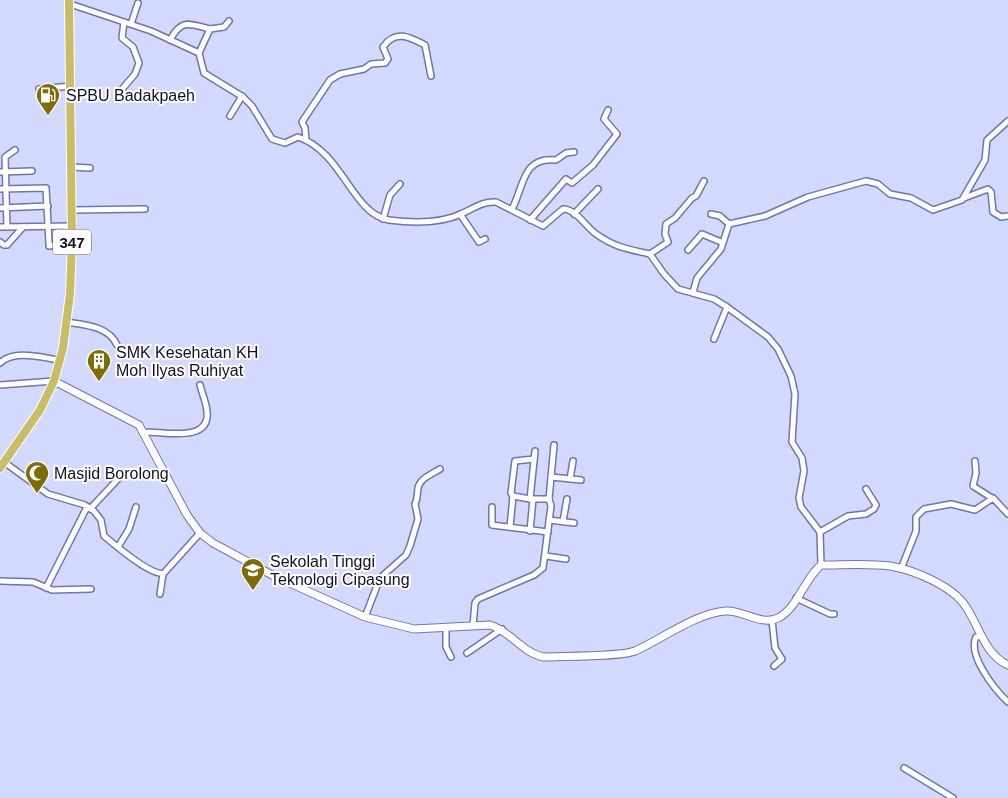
<svg xmlns="http://www.w3.org/2000/svg" width="1008" height="798" font-family="Helvetica,sans-serif">
  <style>
    .lines { fill: none; stroke-linecap: round; stroke-linejoin: round }
    .minor-casing { stroke: #7076ad; stroke-width: 8 }
    .secondary-casing { stroke: #7076ad; stroke-width: 9 }
    .primary-casing { stroke: #fff; stroke-width: 10 }
    .minor { stroke: #fff; stroke-width: 5 }
    .secondary { stroke: #fff; stroke-width: 7 }
    .primary { stroke: #cabd67; stroke-width: 8 }
    .labels { text-anchor: middle; dominant-baseline: central; stroke-width: 4; stroke-linejoin: round; paint-order: stroke }
    .shield { fill: #fefefe; stroke: #575867; stroke-width: 1 }
    .shield-label { font-size: 15px; font-weight: bold; fill: #101126 }
    .poi-label { font-size: 16px; fill: #101126; stroke: #fefefe; text-anchor: start }
  </style>
  <rect width="100%" height="100%" fill="#d4daff"/>
  <g class="lines">
    <g class="minor-casing">
      <g id="minor">
        <path d="M70 4 151 31 199 53 204 73 243 97 252 106 272 139 285 143 298 137C343 152 352 214 389 220 412 223 439 224 461 214 473 209 482 201 496 202L543 226 563 209C576 209 586 227 596 234 616 248 628 249 650 254L664 274 678 289 714 299 727 307 768 337 778 349 791 376 795 394 792 442 802 458 804 471 799 498 801 507 820 532 821 565"/>
        <path d="M131 24 138 3"/>
        <path d="M170 40C182 18 189 24 210 29"/>
        <path d="M199 53 210 29 224 27 229 21"/>
        <path d="M123 88 135 74 139 63 133 47 122 38 124 22"/>
        <path d="M39 89 71 86"/>
        <path d="M230 116 242 96"/>
        <path d="M306 140 305 128 302 122 330 80 340 74 364 69 371 64 385 63 388 59 383 47C395 29 410 37 425 45L431 76"/>
        <path d="M72 167 90 168"/>
        <path d="M0 172 32 171"/>
        <path d="M0 189 46 188 49 243"/>
        <path d="M964 198 988 189 991 192 993 212 1001 217 1008 216"/>
        <path d="M0 208 48 206"/>
        <path d="M512 209C524 187 522 156 556 160L566 153 574 152"/>
        <path d="M73 210 145 209"/>
        <path d="M460 214 479 242 485 239"/>
        <path d="M574 214 598 189"/>
        <path d="M711 214 720 216 729 224"/>
        <path d="M383 219 390 195 400 184"/>
        <path d="M530 220 566 179 572 183 593 165 617 134 604 119 608 110"/>
        <path d="M0 227 73 226"/>
        <path d="M7 227 5 157 15 150"/>
        <path d="M0 242 4 245H7L23 227"/>
        <path d="M62 244 68 226"/>
        <path d="M49 246 72 243"/>
        <path d="M688 250 702 234 721 242"/>
        <path d="M650 254 668 242 665 234 666 224 675 218 692 198 696 196 704 181"/>
        <path d="M693 292 697 278 721 249 729 224 765 216 808 197 866 181 878 184 890 194 911 198 933 210 962 200 985 160 987 140 1008 121"/>
        <path d="M66 322C85 325 109 326 117 345"/>
        <path d="M714 339 727 307"/>
        <path d="M0 363C15 349 42 358 60 360"/>
        <path d="M0 385 54 381"/>
        <path d="M144 432C162 431 211 444 207 411 206 402 202 393 200 385"/>
        <path d="M535 451 530 499H549"/>
        <path d="M975 461 976 473 973 486 992 498"/>
        <path d="M4 462 48 494 85 505 93 510 101 520 104 536C115 545 152 577 164 573L200 533"/>
        <path d="M551 477 581 480"/>
        <path d="M570 479 573 461"/>
        <path d="M530 499 513 496 511 493 515 461 534 459"/>
        <path d="M492 507V525L548 532"/>
        <path d="M90 509 118 479"/>
        <path d="M549 520 574 523"/>
        <path d="M563 521 567 499"/>
        <path d="M510 527 513 496"/>
        <path d="M530 531 533 499"/>
        <path d="M820 532 848 516 866 514 874 509 876 505 866 489"/>
        <path d="M118 547 129 529 136 507"/>
        <path d="M546 556 566 559"/>
        <path d="M901 569 916 531V517L924 509 951 504 975 510 993 498 1008 514"/>
        <path d="M0 581 33 582 52 590 91 589"/>
        <path d="M46 588 87 507"/>
        <path d="M160 594 163 574"/>
        <path d="M796 598 830 614H834"/>
        <path d="M365 617 380 578 406 555 410 546 418 519 415 504C418 498 417 495 418 488 420 478 432 474 440 469"/>
        <path d="M772 620 775 648 782 659 774 666"/>
        <path d="M473 626 475 603 478 599 534 575 543 568 551 506 549 499 554 445"/>
        <path d="M446 627V647L451 657"/>
        <path d="M981 636 976 637C967 655 995 690 1008 702"/>
        <path d="M467 653 502 629"/>
        <path d="M904 768 953 798"/>
      </g>
    </g>
    <g class="secondary-casing">
      <path id="secondary" d="M54 381 139 425 187 515 200 533 213 543 272 575 365 617 414 629 490 625C510 631 523 653 543 657 563 656 620 657 635 651 662 639 696 613 726 611 743 610 761 626 778 618 798 608 804 579 821 565 843 565 868 563 890 566 914 570 953 586 966 607 979 626 985 655 1008 665"/>
    </g>
    <g class="primary-casing">
      <path id="primary" d="M0 468 40 410 54 381 63 348 70 294 72 243 69 0"/>
    </g>
    <use href="#minor" class="minor"/>
    <use href="#secondary" class="secondary"/>
    <use href="#primary" class="primary"/>
  </g>
  <defs>
    <g id="fuel-pin" transform="scale(1.25)"><path d="M0 17L-7.5 6A9.5 9.5 0 1 1 7.5 6Z" fill="#7d6c07" stroke="#fefefe"/><path d="M-5.5-6h7V0h2V4h1.3V-2.5L3-4.5l.8-.8L6-3V5H2.5V1h-1V6h-7ZM-4.2-4.7v3.2H.2V-4.7Z" fill="#fff"/></g>
    <g id="building-pin" transform="scale(1.25)"><path d="M0 17L-7.5 6A9.5 9.5 0 1 1 7.5 6Z" fill="#7d6c07" stroke="#fefefe"/><path d="M-4-6H4V6H1V3H-1V6H-4ZM-2.5-4.3h1.7v1.8h-1.7ZM.8-4.3h1.7v1.8H.8ZM-2.5-1h1.7V.8h-1.7ZM.8-1h1.7V.8H.8Z" fill="#fff"/></g>
    <g id="mosque-pin" transform="scale(1.25)"><path d="M0 17L-7.5 6A9.5 9.5 0 1 1 7.5 6Z" fill="#7d6c07" stroke="#fefefe"/><path d="M3.5-4.9A6 6 0 1 0 3.5 4.9A5 5 0 1 1 3.5-4.9Z" fill="#fff"/></g>
    <g id="school-pin" transform="scale(1.25)"><path d="M0 17L-7.5 6A9.5 9.5 0 1 1 7.5 6Z" fill="#7d6c07" stroke="#fefefe"/><path d="M0-5L7-2L0 1L-7-2ZM-4 1L0 2.5L4 1V4Q0 6-4 4Z" fill="#fff"/></g>
  </defs>
  <g fill-rule="evenodd">
    <use href="#fuel-pin" x="48" y="95"/>
    <use href="#building-pin" x="99" y="361"/>
    <use href="#mosque-pin" x="37" y="473"/>
    <use href="#school-pin" x="253" y="570"/>
  </g>
  <g class="labels">
    <rect class="shield" x="53" y="229.5" width="38" height="25" rx="4"/>
    <g class="shield-label">
      <text x="72" y="242">347</text>
    </g>
    <g class="poi-label">
      <text x="66" y="95">SPBU Badakpaeh</text>
      <text x="116" y="352">SMK Kesehatan KH<tspan x="116" dy="18">Moh Ilyas Ruhiyat</tspan></text>
      <text x="54" y="473">Masjid Borolong</text>
      <text x="270" y="561">Sekolah Tinggi<tspan x="270" dy="18">Teknologi Cipasung</tspan></text>
    </g>
  </g>
</svg>
